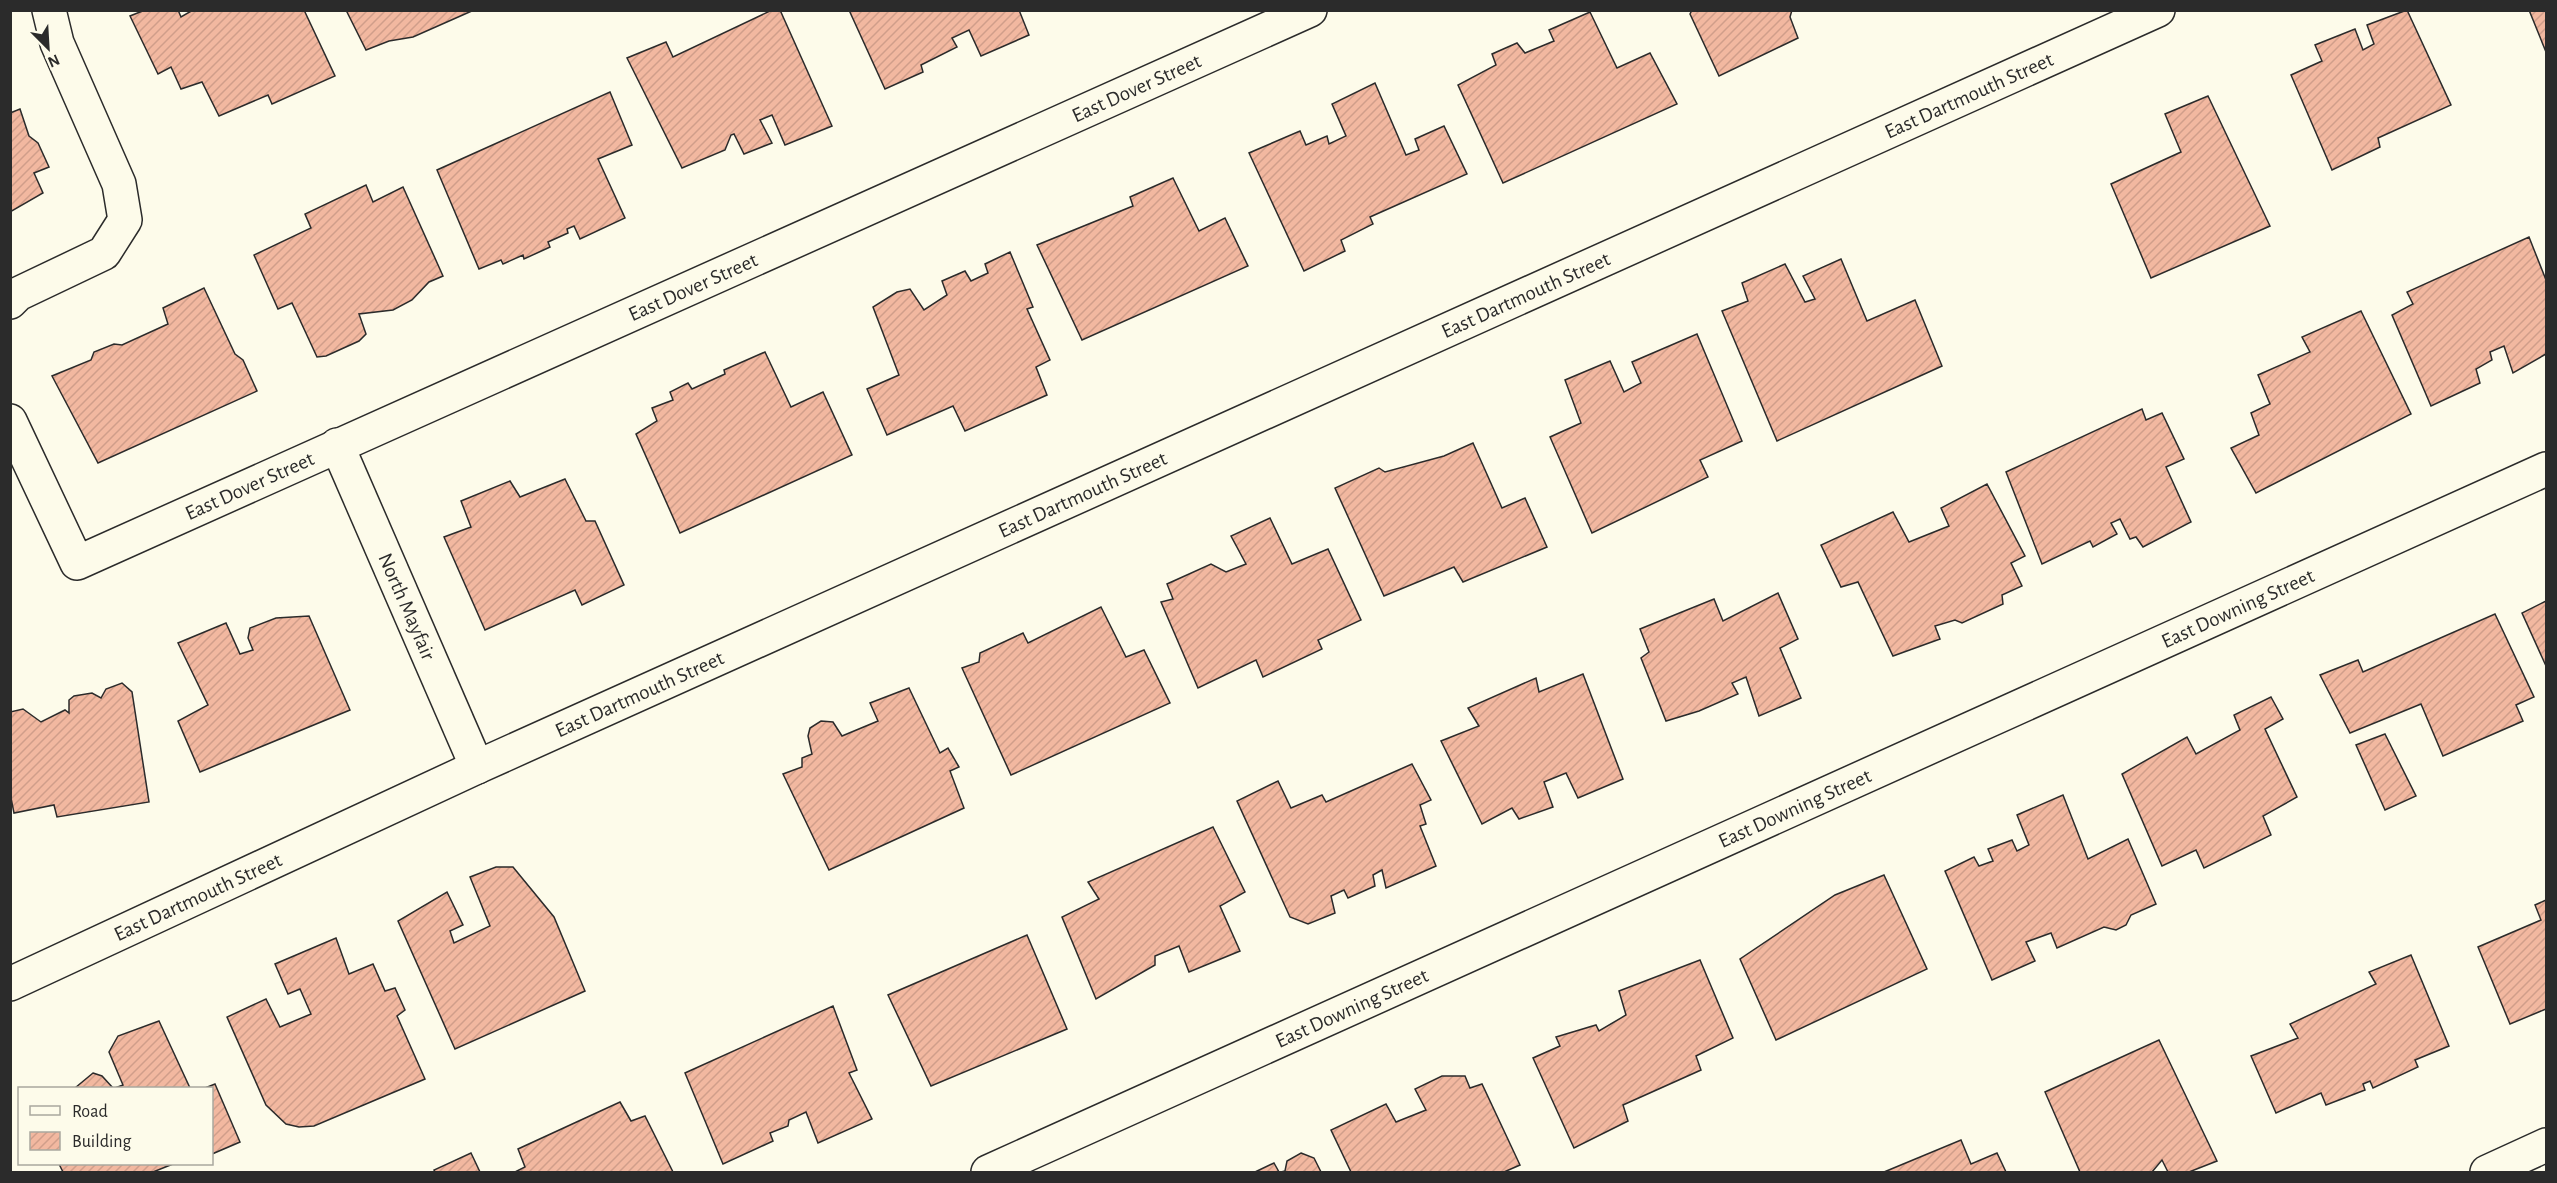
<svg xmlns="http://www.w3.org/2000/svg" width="2557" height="1183" font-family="'Alegreya Sans',sans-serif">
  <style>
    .building { fill: url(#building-hatch); stroke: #2b2b2b; stroke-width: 1.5 }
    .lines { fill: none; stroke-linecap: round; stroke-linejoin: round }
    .minor-casing { stroke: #2b2b2b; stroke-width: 36 }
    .tertiary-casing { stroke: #2b2b2b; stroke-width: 36 }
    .minor { stroke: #fdfbea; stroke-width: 33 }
    .tertiary { stroke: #fdfbea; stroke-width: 33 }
    .labels { text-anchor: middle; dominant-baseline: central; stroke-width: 4.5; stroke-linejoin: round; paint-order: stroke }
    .street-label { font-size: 21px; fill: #2b2b2b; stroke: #fdfbea }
  </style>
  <defs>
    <pattern id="building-hatch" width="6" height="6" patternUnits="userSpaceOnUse" patternTransform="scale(1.5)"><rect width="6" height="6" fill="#f2b8a0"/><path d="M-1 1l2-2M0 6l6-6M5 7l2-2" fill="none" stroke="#d09e8a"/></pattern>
  </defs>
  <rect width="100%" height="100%" fill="#fdfbea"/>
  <g class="building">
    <path d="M145 10H178L181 17 193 10H304L335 76 272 104 268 95 219 116 202 82 181 89 171 67 158 74 130 16Z"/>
    <path d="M346 10H474L413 37 389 41 366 50Z"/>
    <path d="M772 10H780L832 126 785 145 772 115 760 120 772 143 744 154 734 134 731 135 725 150 682 168 627 58 666 42 673 57Z"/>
    <path d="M849 10H1019L1029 35 981 56 969 30 952 38 957 47 921 65 923 72 885 89Z"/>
    <path d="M1692 10H1792L1790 17 1798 38 1719 76 1690 14Z"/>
    <path d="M2407 10 2451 105 2378 138 2380 147 2332 170 2291 75 2322 61 2315 45 2355 29 2363 50 2374 44 2367 25Z"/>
    <path d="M2529 10H2546V52Z"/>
    <path d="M1590 12 1617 68 1650 53 1677 104 1503 183 1458 85 1496 65 1492 54 1517 43 1525 53 1542 46 1554 41 1549 30Z"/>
    <path d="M1375 83 1406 155 1419 150 1415 139 1444 126 1467 174 1370 217 1373 224 1341 240 1345 251 1304 271 1249 153 1300 131 1306 145 1327 136 1329 144 1346 136 1332 104Z"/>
    <path d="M610 92 632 145 598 159 625 218 580 239 574 226 567 229 568 233 548 242 550 247 524 259 523 255 503 264 501 260 479 269 437 170Z"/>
    <path d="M2208 96 2270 226 2151 278 2111 184 2181 152 2165 114Z"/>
    <path d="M20 109 29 136 38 143 49 167 34 173 43 193 10 212V113Z"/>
    <path d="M1173 178 1199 231 1225 218 1248 266 1082 340 1037 245 1133 206 1130 197Z"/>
    <path d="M366 185 373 202 403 187 443 276 429 282 412 300 393 310 359 314 366 334 359 341 326 356 317 357 292 303 278 309 254 255 311 228 305 214Z"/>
    <path d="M2529 237 2546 280V354L2513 373 2504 346 2490 352 2492 360 2476 369 2480 383 2431 406 2392 315 2413 304 2407 292Z"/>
    <path d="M1010 252 1033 307 1027 309 1050 360 1036 367 1047 395 965 431 953 406 887 435 867 389 899 375 873 307 897 292 910 289 924 310 947 295 942 281 965 271 971 281 988 273 985 264Z"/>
    <path d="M1841 259 1867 321 1915 300 1942 366 1777 441 1722 311 1748 301 1742 283 1785 264 1805 302 1815 299 1803 276Z"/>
    <path d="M204 288 235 354 243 360 257 391 98 463 52 376 91 360 94 352 114 344 122 345 168 324 163 308Z"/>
    <path d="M2361 311 2411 414 2256 493 2231 448 2259 435 2251 413 2270 404 2258 375 2310 352 2302 337Z"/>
    <path d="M1697 334 1742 441 1700 460 1708 477 1592 533 1550 437 1581 423 1565 380 1610 361 1624 392 1641 383 1632 362Z"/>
    <path d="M765 352 791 407 823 392 852 455 680 533 636 434 657 421 652 408 673 400 670 392 688 383 692 389 725 374 724 370Z"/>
    <path d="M2142 409 2146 420 2162 413 2184 459 2166 467 2191 522 2143 547 2136 537 2130 539 2120 519 2111 523 2117 534 2093 547 2090 541 2042 564 2006 472Z"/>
    <path d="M1473 443 1502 508 1525 498 1547 547 1463 582 1454 567 1384 596 1335 488 1379 468 1385 472 1444 456Z"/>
    <path d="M565 479 586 521H595L624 585 582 605 575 590 485 630 444 537 471 527 461 501 510 481 520 497Z"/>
    <path d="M1987 484 2025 556 2011 563 2022 586 2002 595 2003 604 1962 623 1955 620 1935 626 1940 639 1893 656 1858 582 1841 587 1821 545 1893 512 1909 542 1949 526 1941 508Z"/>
    <path d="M1270 518 1292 564 1328 549 1361 620 1318 640 1322 649 1263 677 1256 660 1198 688 1161 602 1173 599 1167 584 1211 564 1226 572 1246 564 1231 536Z"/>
    <path d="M1778 593 1798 639 1780 648 1801 698 1759 716 1746 677 1732 683 1738 694 1699 711 1666 721 1641 658 1649 652 1640 629 1714 599 1723 621Z"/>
    <path d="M2546 601V666L2522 613Z"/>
    <path d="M1101 607 1126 657 1144 650 1170 703 1011 775 962 668 979 662 980 653 1023 633 1028 643Z"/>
    <path d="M2495 614 2534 697 2516 705 2523 721 2443 756 2421 704 2350 733 2320 675 2358 660 2363 672Z"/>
    <path d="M309 616 350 710 200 772 178 721 208 705 178 643 226 623 240 654 253 650 248 638 250 628 276 618Z"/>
    <path d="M1583 674 1623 779 1578 798 1566 773 1544 782 1553 807 1519 819 1512 808 1482 824 1441 741 1479 726 1468 708 1536 678 1539 692Z"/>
    <path d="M122 683 132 692 149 802 57 817 54 805 14 813 10 793V712L23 709 41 722 65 710 69 713V700L74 696 92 693 101 698 106 689Z"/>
    <path d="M909 688 940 753 948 748 959 767 950 771 964 808 829 870 783 774 802 767V758L812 754 808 736 810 728 821 721 833 722 842 736 878 721 870 703Z"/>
    <path d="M2271 697 2283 719 2265 729 2297 797 2263 816 2271 835 2204 868 2196 850 2162 866 2122 774 2187 737 2196 754 2240 730 2234 715Z"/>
    <path d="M2385 734 2416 796 2385 810 2356 745Z"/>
    <path d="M1412 764 1431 800 1420 805 1426 824 1420 826 1436 866 1386 888 1382 870 1373 875 1375 886 1348 898 1344 890 1331 896 1335 913 1308 924 1290 917 1237 801 1278 781 1291 808 1322 795 1326 802Z"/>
    <path d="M2063 795 2088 859 2128 839 2156 904 2131 915 2126 925 2116 930 2104 927 2057 948 2051 933 2026 942 2035 961 1992 980 1945 871 1974 857 1979 866 1993 861 1988 849 2012 840 2017 851 2029 845 2017 815Z"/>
    <path d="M1213 827 1245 892 1220 906 1240 951 1189 972 1179 946 1155 956V965L1096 999 1062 917 1099 899 1088 882Z"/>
    <path d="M496 867H513L554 917 585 991 455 1049 398 921 447 892 463 925 450 931 454 943 490 926 470 877Z"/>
    <path d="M1884 875 1927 969 1776 1040 1740 959 1835 895Z"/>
    <path d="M2546 900V1009L2510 1024 2478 947 2541 920 2535 905Z"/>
    <path d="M1027 935 1067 1029 931 1086 888 995Z"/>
    <path d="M336 938 349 974 373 964 385 991 395 988 405 1010 397 1016 425 1079 314 1126 299 1127 286 1124 266 1105 227 1017 266 999 280 1027 311 1014 300 989 288 994 275 964Z"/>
    <path d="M2411 955 2449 1046 2415 1060 2418 1067 2373 1088 2370 1081 2363 1084 2365 1090 2326 1105 2321 1093 2276 1113 2251 1056 2298 1038 2290 1024 2376 984 2369 972Z"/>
    <path d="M1700 960 1733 1038 1696 1056 1701 1070 1623 1105 1628 1121 1574 1148 1533 1058 1560 1046 1556 1037 1596 1025 1599 1031 1626 1015 1619 991Z"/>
    <path d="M833 1006 857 1070 849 1073 872 1119 818 1143 806 1112 789 1120 788 1126 770 1133 773 1141 723 1164 685 1073Z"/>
    <path d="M159 1021 190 1088H115L123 1085 109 1052 118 1036Z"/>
    <path d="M2159 1040 2217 1161 2189 1172H2168L2162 1160 2152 1172H2080L2045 1092Z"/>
    <path d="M93 1073 102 1076 113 1088H75Z"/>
    <path d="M1442 1076H1465L1470 1088 1482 1084 1520 1165 1504 1172H1351L1331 1130 1386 1104 1396 1122 1426 1110 1415 1089Z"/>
    <path d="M215 1084 240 1142 212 1154V1088H205Z"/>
    <path d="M620 1102 631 1121 645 1116 673 1172H515L525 1167 518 1149Z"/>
    <path d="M1961 1140 1971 1164 1997 1153 2006 1172H1884Z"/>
    <path d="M471 1153 480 1172H435L434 1170Z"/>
    <path d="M1301 1153 1314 1158 1321 1172H1281L1285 1171 1287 1161Z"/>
    <path d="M1274 1163 1279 1172H1255Z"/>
    <path d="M59 1164H173L153 1172H63Z"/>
  </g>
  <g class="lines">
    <g class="minor-casing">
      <g id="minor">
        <path d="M10 302 18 294 104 253 125 220 119 184 57 43 49 10"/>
        <path id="s1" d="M10 421 77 563 1310 10"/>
        <path id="s2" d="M337 445 477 767"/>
        <path id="s3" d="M10 984 477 767 2158 10"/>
        <path id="s4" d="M988 1172 2546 469"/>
      </g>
    </g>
    <g class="tertiary-casing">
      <path id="tertiary" d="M2487 1172 2546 1145"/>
    </g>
    <use href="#minor" class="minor"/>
    <use href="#tertiary" class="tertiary"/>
  </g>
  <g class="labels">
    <g class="street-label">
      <text stroke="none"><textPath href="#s1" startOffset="1318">East Dover Street</textPath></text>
      <text stroke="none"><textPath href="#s3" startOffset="2151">East Dartmouth Street</textPath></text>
      <text stroke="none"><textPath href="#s1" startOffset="832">East Dover Street</textPath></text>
      <text stroke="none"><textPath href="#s3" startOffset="1665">East Dartmouth Street</textPath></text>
      <text stroke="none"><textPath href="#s1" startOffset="346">East Dover Street</textPath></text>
      <text stroke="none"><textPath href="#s3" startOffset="1179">East Dartmouth Street</textPath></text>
      <text stroke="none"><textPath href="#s2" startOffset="176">North Mayfair</textPath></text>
      <text stroke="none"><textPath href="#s4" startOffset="1371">East Downing Street</textPath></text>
      <text stroke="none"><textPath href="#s3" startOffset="693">East Dartmouth Street</textPath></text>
      <text stroke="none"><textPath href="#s4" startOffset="885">East Downing Street</textPath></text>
      <text stroke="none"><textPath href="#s3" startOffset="207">East Dartmouth Street</textPath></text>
      <text stroke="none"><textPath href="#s4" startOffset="399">East Downing Street</textPath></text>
    </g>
  </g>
  <rect width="2557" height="1183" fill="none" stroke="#2b2b2b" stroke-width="24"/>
  <rect x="18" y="1087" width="195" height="78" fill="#fdfbea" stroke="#a9a89e" stroke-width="1.5"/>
  <rect x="30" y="1106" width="30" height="9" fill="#fdfbea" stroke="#a9a89e" stroke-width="1.5"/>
  <text x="72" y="1117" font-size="18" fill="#2b2b2b">Road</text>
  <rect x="30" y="1132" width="30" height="18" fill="url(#building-hatch)" stroke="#a9a89e" stroke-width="1.5"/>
  <text x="72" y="1147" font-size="18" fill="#2b2b2b">Building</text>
  <g transform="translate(48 48) rotate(156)" stroke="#fdfbea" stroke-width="4.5" paint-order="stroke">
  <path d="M0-4.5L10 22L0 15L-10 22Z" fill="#2b2b2b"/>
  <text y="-9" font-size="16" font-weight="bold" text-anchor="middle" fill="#2b2b2b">N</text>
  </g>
</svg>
